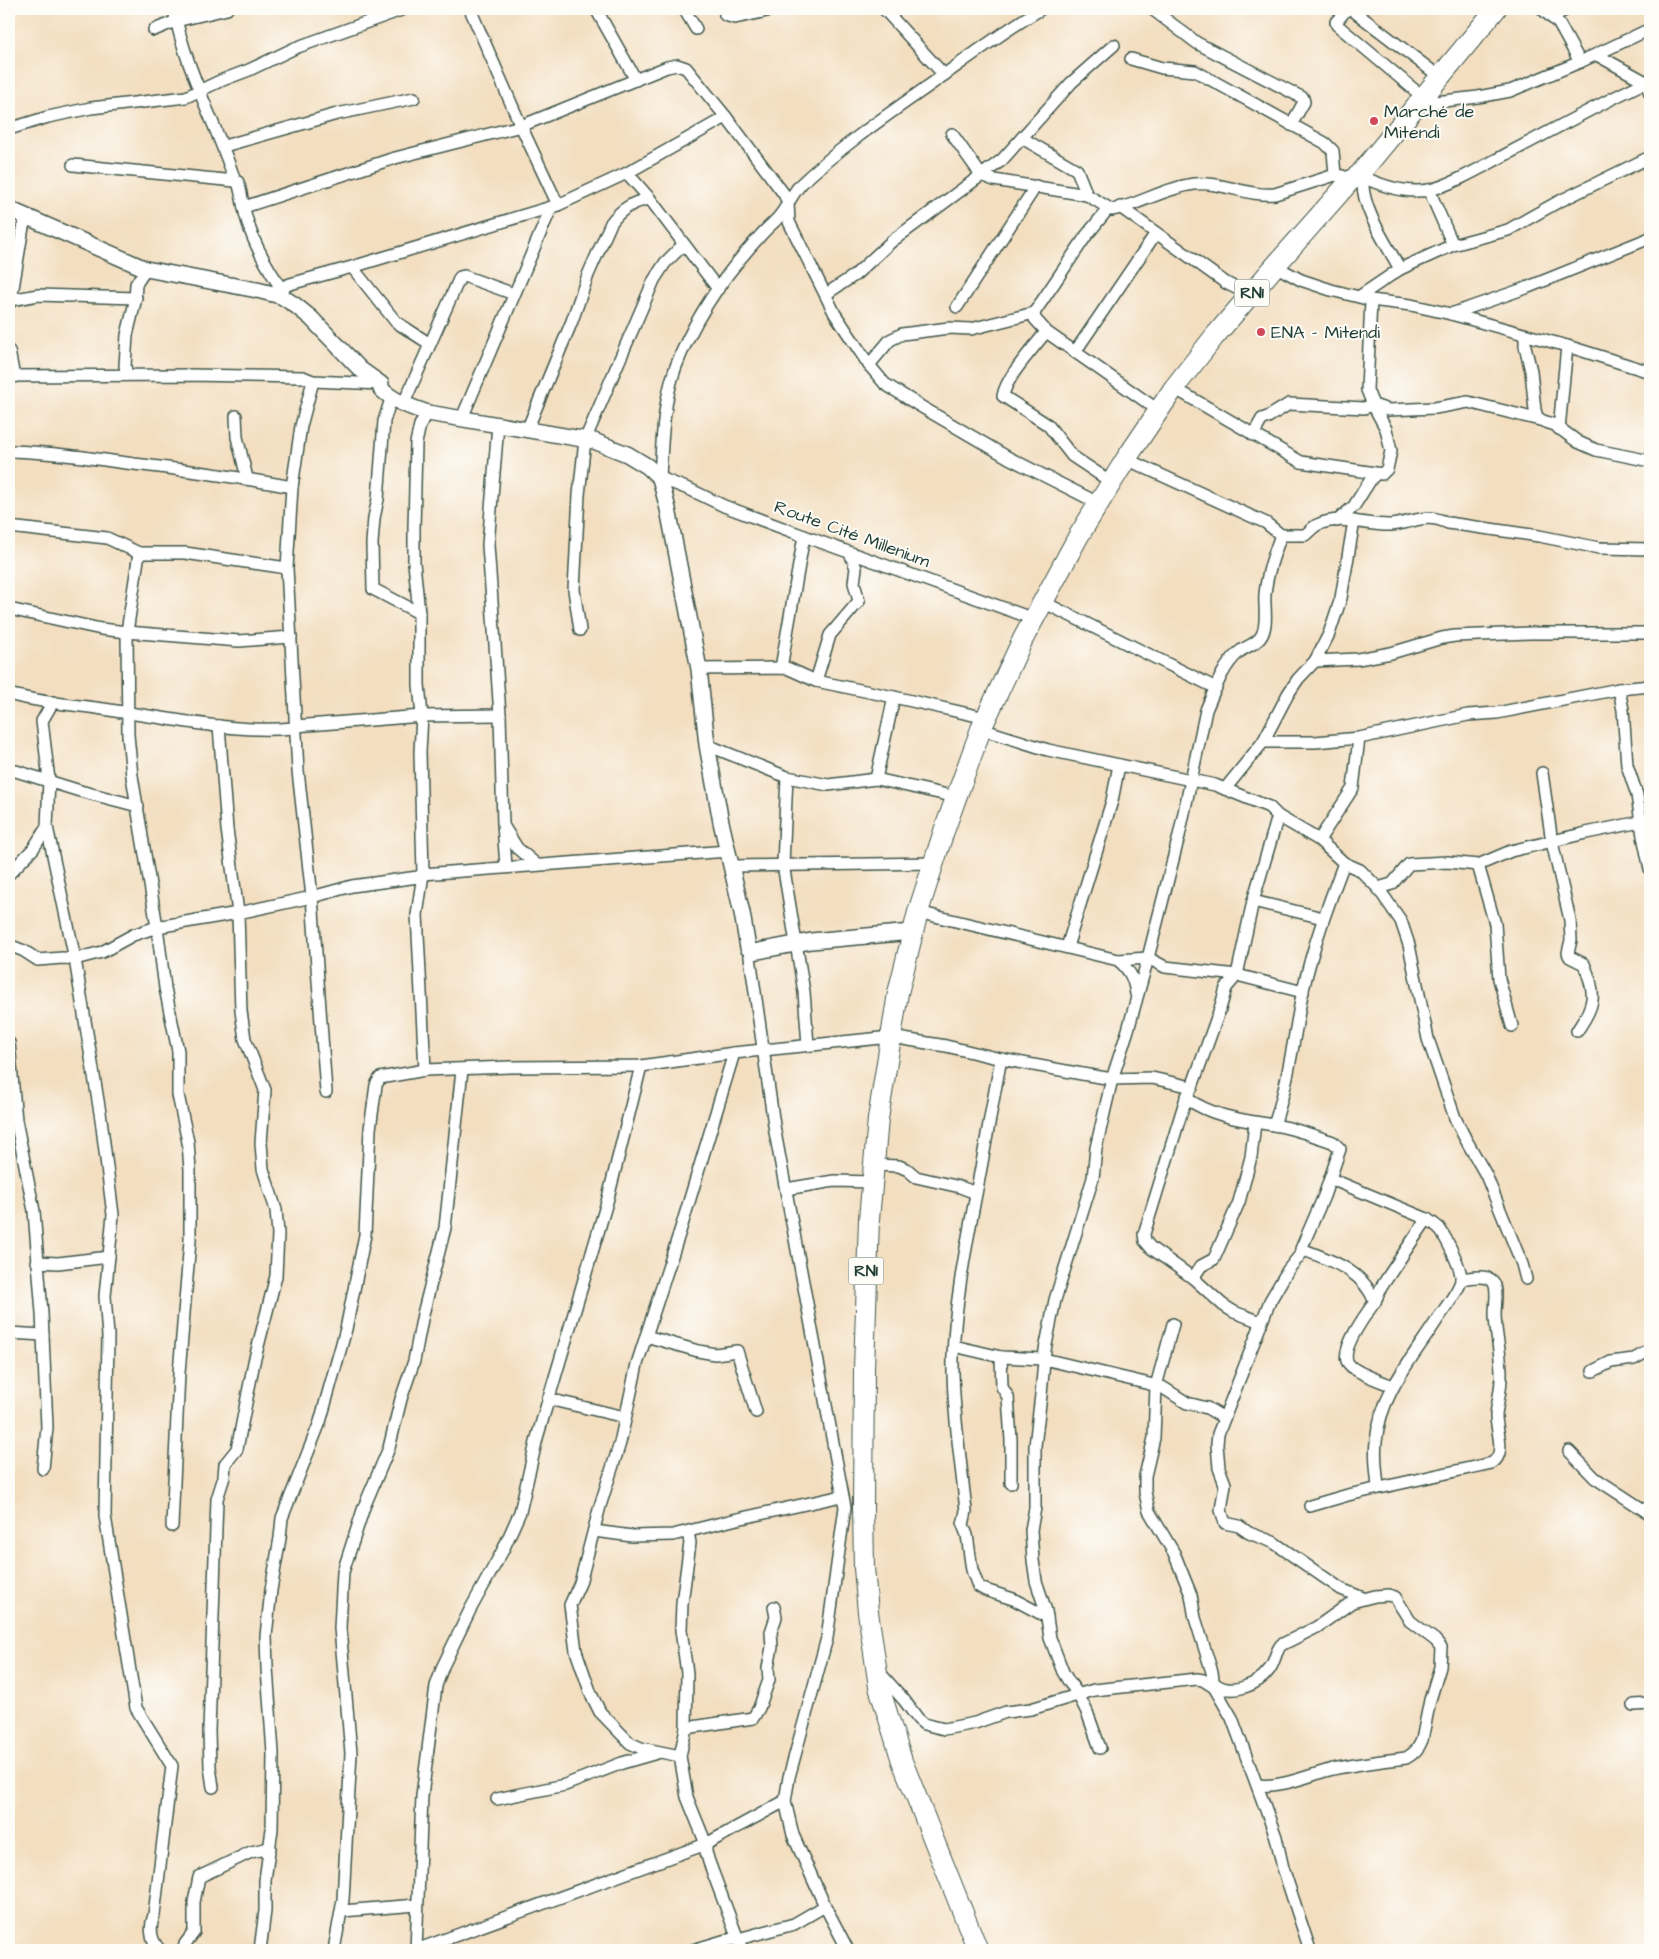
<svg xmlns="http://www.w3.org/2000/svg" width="1659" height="1959" font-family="'Architects Daughter',sans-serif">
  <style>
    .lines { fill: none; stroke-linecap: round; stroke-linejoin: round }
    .street-casing { stroke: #3f5549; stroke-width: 14 }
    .secondary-casing { stroke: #3f5549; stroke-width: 18 }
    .highway-casing { stroke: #3f5549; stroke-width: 22 }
    .street { stroke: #fff; stroke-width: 11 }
    .secondary { stroke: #fff; stroke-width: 15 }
    .highway { stroke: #fff; stroke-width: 20 }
    .poi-dot { fill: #d1495b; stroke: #fdfcf7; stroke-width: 2 }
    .labels { text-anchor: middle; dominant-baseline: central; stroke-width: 4; stroke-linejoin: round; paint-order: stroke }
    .shield { fill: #fdfcf7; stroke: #62766e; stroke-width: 1 }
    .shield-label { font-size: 16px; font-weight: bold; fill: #1f3d34 }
    .poi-label { font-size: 18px; fill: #1f3d34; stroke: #fdfcf7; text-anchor: start }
    .street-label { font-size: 18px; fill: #1f3d34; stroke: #fdfcf7 }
  </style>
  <rect width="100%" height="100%" fill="#fdfcf7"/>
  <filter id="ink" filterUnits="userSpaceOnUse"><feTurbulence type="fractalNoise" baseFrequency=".02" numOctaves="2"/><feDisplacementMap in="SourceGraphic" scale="10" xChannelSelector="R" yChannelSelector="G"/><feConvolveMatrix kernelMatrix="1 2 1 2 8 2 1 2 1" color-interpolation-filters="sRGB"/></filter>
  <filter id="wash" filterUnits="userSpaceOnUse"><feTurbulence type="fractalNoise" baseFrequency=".0096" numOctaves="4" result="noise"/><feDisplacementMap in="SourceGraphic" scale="20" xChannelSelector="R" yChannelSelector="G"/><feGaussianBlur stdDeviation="1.12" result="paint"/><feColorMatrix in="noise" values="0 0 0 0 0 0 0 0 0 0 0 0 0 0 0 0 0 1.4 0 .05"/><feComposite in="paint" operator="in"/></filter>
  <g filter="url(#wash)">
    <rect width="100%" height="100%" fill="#f3dec0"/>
  </g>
  <g filter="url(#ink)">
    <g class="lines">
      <g class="street-casing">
        <g id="street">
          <path d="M174 9C185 69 216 123 235 181L238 182C242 194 243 208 247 220 254 245 268 268 282 290"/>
          <path d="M470 9 521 126 558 205"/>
          <path d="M596 9 636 80"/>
          <path d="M684 9 696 29"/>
          <path d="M884 9 944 75"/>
          <path d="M1152 9 1197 43 1303 98 1304 102 1291 125"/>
          <path d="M1347 9 1336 22 1337 25 1423 97"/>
          <path d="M1351 9 1440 77"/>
          <path d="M1542 9 1559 24 1580 62"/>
          <path d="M725 15 735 18 776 9"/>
          <path d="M1552 17 1567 9"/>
          <path d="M154 30 176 21 227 9"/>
          <path d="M1597 55 1646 82 1650 93"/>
          <path d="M1131 59 1162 68 1195 71 1325 143 1333 151 1335 175"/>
          <path d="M1418 104 1478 97 1510 91 1580 62 1650 29"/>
          <path d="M9 113V124"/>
          <path d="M9 129 48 117 91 108 186 97 220 81 249 70 295 48 404 9"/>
          <path d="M952 134 981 175 994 180 1087 195 1112 210C1139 205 1164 188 1194 184 1221 181 1249 197 1275 194L1335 175 1342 176 1350 181"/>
          <path d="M1022 138 1077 170 1087 195"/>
          <path d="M224 146 337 114 414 98"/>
          <path d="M73 165 235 181"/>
          <path d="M627 173 650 199 718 289"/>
          <path d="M1359 175C1379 185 1406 194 1429 190 1452 185 1484 166 1505 155 1553 130 1601 103 1650 80"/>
          <path d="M1366 178 1363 180C1361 208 1387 245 1400 269"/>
          <path d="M1429 190 1453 245"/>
          <path d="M244 207 395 158 521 126 667 67 677 65 686 68 726 117 784 194 788 203 789 222 835 314 869 365 885 384 920 406 1009 458 1098 503"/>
          <path d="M1120 207 1226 283 1250 295"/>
          <path d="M1108 209 1086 236 1034 313 1035 319 1045 330V333C1033 349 1006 377 1003 396L1048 425 1072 456 1111 482"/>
          <path d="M1275 266 1301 280 1331 290 1371 300 1411 305 1451 314 1567 346 1650 372"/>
          <path d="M352 267 396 322 430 344"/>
          <path d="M826 294 855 275 892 241 1002 160 1071 83 1114 45"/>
          <path d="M281 296 285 286 290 284 352 267 558 205 627 173 726 117"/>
          <path d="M1360 296 1400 269 1453 245 1508 230 1556 203 1650 157"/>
          <path d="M11 300 38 295 136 298"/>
          <path d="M9 304 11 300 23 227 27 217"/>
          <path d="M957 307 1036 186"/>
          <path d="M1451 314 1526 288 1650 238"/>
          <path d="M1045 331 1158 410"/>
          <path d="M1525 335V346L1531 371 1535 410 1537 417 1543 421 1555 425 1578 442 1596 450 1650 461"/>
          <path d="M9 351 14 377"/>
          <path d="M1075 352 1156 233"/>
          <path d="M869 365 890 340 902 334 949 328 971 329 1034 313"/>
          <path d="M127 375 125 366 127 335 135 302 136 284 146 269"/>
          <path d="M9 376 189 375 303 377 313 381 381 384"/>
          <path d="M313 381 301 426 292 487 287 568 298 771 312 897 326 1092"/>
          <path d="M1174 388 1301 462 1382 474 1387 469 1391 451 1386 429 1373 405 1367 390 1371 300"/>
          <path d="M395 401 390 402 384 421 378 499 374 518 372 543 373 589 419 613"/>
          <path d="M403 405 460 277 464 276 514 294"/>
          <path d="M236 416 237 437 247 478"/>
          <path d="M462 418 551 208"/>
          <path d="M498 425 488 545 500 715 503 824 506 867"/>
          <path d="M1559 429 1567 346"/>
          <path d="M527 430 572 321 588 275 611 223C620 210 634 201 650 199"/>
          <path d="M1253 435 1262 419 1268 417 1289 404 1364 408 1373 405 1388 410 1435 408 1468 402 1540 420"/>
          <path d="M9 451C51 452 92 458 134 464 186 470 239 477 292 487"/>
          <path d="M1126 459 1266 523 1281 535H1305C1309 532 1313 527 1317 525 1341 514 1367 526 1391 525 1413 523 1425 512 1448 523L1539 536 1599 548 1650 549"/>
          <path d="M1337 521 1354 506 1371 479 1376 474"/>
          <path d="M9 527 107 538 139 553H185L287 568"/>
          <path d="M139 553 127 632 128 735 132 776 157 927 165 988 178 1051V1095L188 1142 190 1170V1241L179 1373 172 1526"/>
          <path d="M1043 602 1216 688"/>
          <path d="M9 609 101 629 127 632 239 641 291 637"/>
          <path d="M1034 619 804 536 724 506 691 490 660 478C662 441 663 404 675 369 693 320 725 274 760 236 765 230 771 225 776 220 787 209 791 194 802 183 846 142 895 110 944 75 976 52 1007 29 1041 9"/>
          <path d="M580 630 574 590 579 495 585 440 654 280 665 263 683 245"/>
          <path d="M1315 661 1358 659 1391 653 1442 638 1455 636 1530 633H1650"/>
          <path d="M781 668 804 536"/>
          <path d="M699 669 787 668 816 681 894 697 986 718"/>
          <path d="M816 681 830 635 859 601 854 583 856 568 850 553"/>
          <path d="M1619 689 1623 710 1627 765 1637 795 1643 836 1650 869"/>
          <path d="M9 694C39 703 72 704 103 709 127 713 151 716 175 720 214 726 253 732 293 728L295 726 422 716 500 715"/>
          <path d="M53 702 42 721 49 780 47 827 75 959 101 1119 113 1215 105 1296 108 1336 105 1516 136 1708 172 1766 154 1915C149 1928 151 1941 160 1950"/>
          <path d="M981 729 1048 750 1215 785 1269 807 1278 816 1319 840 1344 863 1360 870 1378 888 1401 921 1409 945 1428 1039 1455 1118 1465 1138 1486 1175 1522 1264 1526 1279"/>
          <path d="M1263 742H1315L1359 738 1468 715 1497 713 1619 689 1650 686"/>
          <path d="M707 745 787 777 828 785 876 779 956 797"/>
          <path d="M9 771H16L80 791 138 806"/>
          <path d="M1542 773 1552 842 1570 920 1571 940 1568 953 1570 957 1584 964C1597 995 1595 1004 1577 1031"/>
          <path d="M787 777 783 864 804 992 808 1045"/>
          <path d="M876 779 894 697"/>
          <path d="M1225 789 1263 742 1288 694 1298 679 1315 661 1329 634 1341 598 1354 521"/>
          <path d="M504 827 517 848 537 865"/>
          <path d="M1319 840 1353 788 1359 738"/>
          <path d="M1478 865 1495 924 1499 979 1512 1026"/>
          <path d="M731 866 934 863"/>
          <path d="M9 874 33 849 47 827"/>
          <path d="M1378 888 1392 884 1409 864 1448 862 1478 865 1511 851 1586 833 1650 820"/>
          <path d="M1253 901 1323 918"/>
          <path d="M918 912 1118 960 1148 958 1165 967 1237 975 1303 992"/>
          <path d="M9 945 24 951 38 960 62 958 75 959 102 952 133 935 157 927 238 913 312 897 352 886 418 877 423 874 728 851"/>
          <path d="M1067 947 1112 801 1119 765"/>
          <path d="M749 950 775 1132 845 1507 827 1638 789 1777 785 1801 793 1835 825 1906 848 1950"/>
          <path d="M1118 960C1130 970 1134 979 1136 994"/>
          <path d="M9 1043 16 1120 34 1211 42 1313 47 1427 43 1469"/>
          <path d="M1001 1059C992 1104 985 1149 976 1194 966 1247 955 1302 953 1356 952 1405 961 1462 966 1511L963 1525 967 1535 972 1570 978 1586 985 1590 1013 1599 1047 1617"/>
          <path d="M425 1070 417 915 423 874 420 752 422 716 419 684V613L414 563V529L416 443 420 425 428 413"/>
          <path d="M1186 1098C1213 1117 1242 1120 1274 1125 1294 1128 1314 1136 1333 1142L1340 1149 1324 1196 1301 1249 1304 1250 1288 1270 1270 1301 1218 1434 1217 1444 1219 1468 1225 1484 1221 1510 1225 1523 1239 1526 1249 1533 1273 1542 1341 1589 1363 1598"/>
          <path d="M1274 1125C1289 1081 1294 1035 1303 990 1313 946 1328 905 1344 863"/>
          <path d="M873 1165 899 1166 908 1170 916 1177 960 1187 976 1193"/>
          <path d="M1331 1179 1427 1219C1431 1222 1436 1225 1439 1228 1446 1238 1463 1270 1461 1281 1457 1294 1444 1309 1437 1320 1412 1359 1380 1394 1376 1442 1374 1457 1377 1473 1378 1488"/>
          <path d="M786 1189 834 1181 872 1182"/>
          <path d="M1304 1250C1333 1261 1363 1271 1375 1302"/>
          <path d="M37 1262 58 1263 109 1257"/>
          <path d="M1193 1278 1201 1266 1214 1259 1239 1202 1251 1157 1255 1123"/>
          <path d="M1261 1322 1234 1312 1223 1305 1193 1278 1151 1248 1145 1241 1144 1234 1186 1098 1192 1087 1220 1009 1226 988 1237 975 1253 901 1278 816"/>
          <path d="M1173 1324 1156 1386 1154 1438 1145 1476V1492L1149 1511 1174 1553 1191 1595 1195 1618 1212 1672 1214 1687"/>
          <path d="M9 1333 43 1335"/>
          <path d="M646 1336 698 1351 715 1354 737 1351 756 1412"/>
          <path d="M954 1346 1001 1357 1044 1359 1162 1387 1187 1403 1207 1408 1224 1418"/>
          <path d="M1001 1357 1002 1387 1008 1397 1011 1440V1483"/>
          <path d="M1593 1371 1611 1362 1634 1359 1650 1350"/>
          <path d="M1393 1386C1383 1382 1350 1371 1347 1361 1342 1347 1366 1314 1374 1303 1377 1298 1379 1291 1382 1286 1397 1263 1412 1241 1427 1219"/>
          <path d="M548 1399 625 1417"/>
          <path d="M1569 1451 1595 1478 1650 1514"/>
          <path d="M1310 1506 1348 1495 1492 1463C1507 1453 1496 1431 1496 1416 1497 1403 1501 1391 1501 1378 1502 1356 1495 1335 1495 1313 1495 1305 1498 1290 1494 1283 1488 1273 1470 1278 1461 1279"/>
          <path d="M594 1531 632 1536 673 1535 733 1520 842 1496"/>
          <path d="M688 1532 690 1543 682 1603 681 1630 687 1673 686 1728 680 1756 687 1797 706 1844V1852L709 1862 742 1950"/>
          <path d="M879 1672 904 1700 918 1719 924 1724 944 1729 975 1723 1006 1712 1031 1709 1094 1690 1197 1679 1203 1680 1214 1687 1232 1718 1276 1837 1283 1868 1310 1950"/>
          <path d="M1214 1683C1230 1697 1258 1685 1269 1670 1275 1662 1275 1652 1281 1645L1317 1627 1352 1602 1375 1596 1388 1595 1395 1597 1410 1621 1435 1640 1441 1647 1440 1667 1430 1700 1422 1740C1419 1748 1414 1754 1406 1758 1381 1761 1357 1764 1333 1769 1309 1775 1282 1788 1257 1785"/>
          <path d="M1634 1705 1650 1704"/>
          <path d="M686 1728 753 1718 759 1708 769 1680 768 1668 772 1647 771 1632 776 1617 774 1607"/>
          <path d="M1100 1748 1087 1712 1078 1694 1069 1682 1063 1672 1050 1638 1046 1611 1036 1581 1033 1560 1031 1530 1035 1508V1446L1041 1395 1045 1350 1055 1300 1093 1178 1096 1148 1112 1079 1128 1030 1148 958 1179 836 1206 710C1214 692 1222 667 1238 653 1245 646 1257 645 1262 635 1268 623 1264 607 1265 594 1267 573 1274 554 1281 535"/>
          <path d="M680 1756 641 1748 630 1743 600 1712 591 1694 576 1651 570 1605 580 1583 600 1506 620 1443 637 1364 682 1225 734 1053"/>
          <path d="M213 1787 210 1767 209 1731 217 1499 224 1477 225 1464 237 1449 254 1362 276 1276 278 1234 276 1210 263 1169 261 1143 265 1090 245 1039 241 1011 238 913 227 829 219 726"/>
          <path d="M497 1799 565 1785 622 1763 657 1753"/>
          <path d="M342 1911 417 1905"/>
          <path d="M184 1950 185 1944 194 1932V1902L199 1877 251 1852 270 1848"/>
          <path d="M260 1950 265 1911V1880L272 1829 273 1753 267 1668 266 1636 271 1590 280 1538 282 1518 320 1422 346 1329 365 1235 370 1129 376 1085 380 1078 425 1070 510 1067 641 1066 734 1053 891 1037 946 1046 1001 1059 1082 1074 1112 1079 1152 1078 1192 1087"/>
          <path d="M334 1950 343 1900 351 1753 340 1628 343 1572 364 1507 389 1448 401 1399 414 1361 423 1314 445 1228 462 1070"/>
          <path d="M416 1950 422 1796 436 1686 443 1666 470 1610 503 1550 520 1512 537 1438 607 1202 641 1066"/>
          <path d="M416 1950 706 1844 785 1801"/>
          <path d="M693 1950 723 1941 742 1938 794 1924 825 1906"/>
        </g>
      </g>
      <g class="secondary-casing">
        <path id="secondary" d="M9 209 146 269 257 290 281 296 295 305 311 318 360 369 381 384V389C395 402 410 407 428 413L594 441 627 454 647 466 660 478 668 509 699 669 707 745 721 822 742 913 748 948 753 952 811 941 912 932"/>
      </g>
      <g class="highway-casing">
        <path id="highway" d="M978 1950 902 1761 879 1687 868 1612 864 1568 863 1508 864 1369 869 1219 878 1119 898 993 918 912 944 831 981 729 1023 639 1078 537 1126 459 1174 388 1214 337 1275 266 1350 181 1359 175 1496 9"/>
      </g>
      <use href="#street" class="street"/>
      <use href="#secondary" class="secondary"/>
      <use href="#highway" class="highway"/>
    </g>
  </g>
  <g class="poi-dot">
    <circle cx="1374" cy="121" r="5"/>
    <circle cx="1261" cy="332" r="5"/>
  </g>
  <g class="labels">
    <g class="shield">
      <rect x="1234.5" y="279.5" width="35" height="27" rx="4"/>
      <rect x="848.5" y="1257.5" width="35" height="27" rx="4"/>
    </g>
    <g class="shield-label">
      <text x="1252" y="293">RN1</text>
      <text x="866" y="1271">RN1</text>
    </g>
    <g class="poi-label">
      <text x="1384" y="111">Marché de<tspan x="1384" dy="21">Mitendi</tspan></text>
      <text x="1271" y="332">ENA - Mitendi</text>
    </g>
    <g class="street-label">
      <text transform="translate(852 534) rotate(20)">Route Cité Millenium</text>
    </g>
  </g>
  <rect width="1659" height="1959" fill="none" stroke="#fdfcf7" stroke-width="30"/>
</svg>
